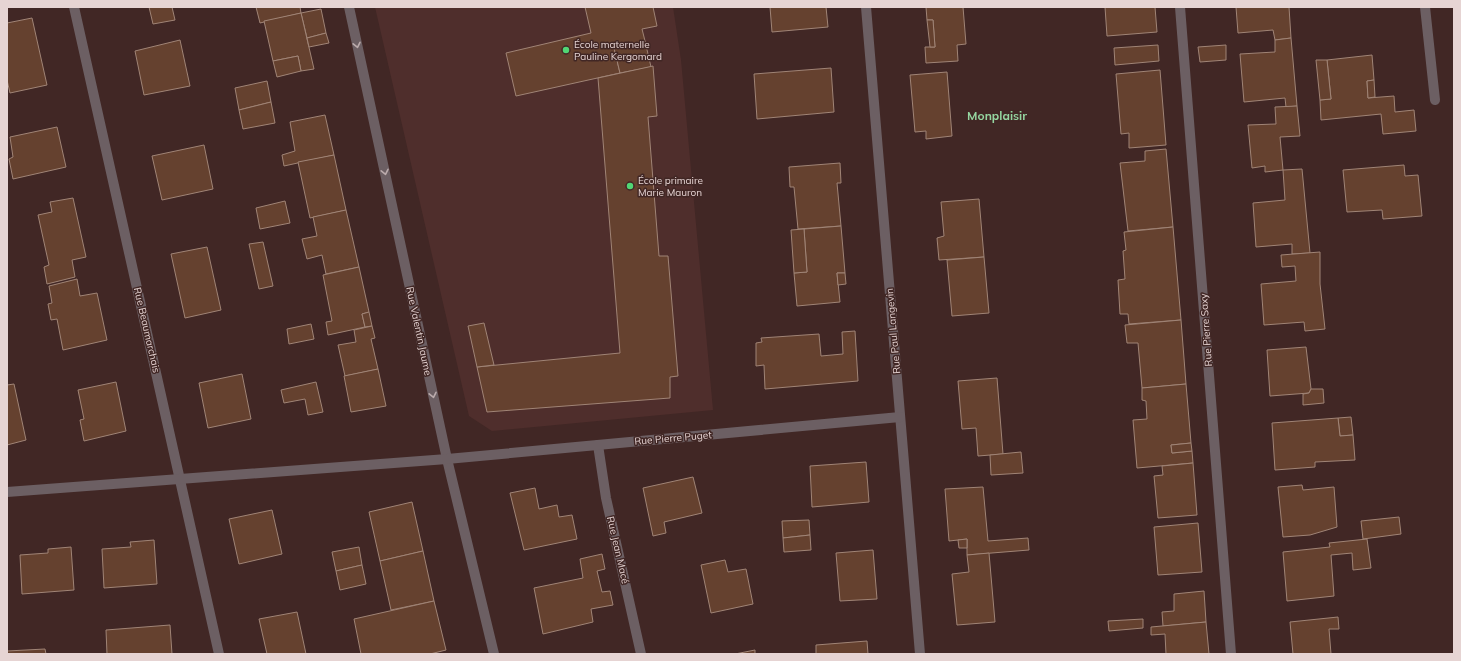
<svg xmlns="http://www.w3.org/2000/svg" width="1461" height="661" font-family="Mulish,sans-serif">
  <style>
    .built { fill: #4f2e2c }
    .building { fill: #65412f; stroke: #a08476 }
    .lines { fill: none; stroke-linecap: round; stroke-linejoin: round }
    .street { stroke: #6c5f63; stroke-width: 10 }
    .oneway { stroke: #bbabac }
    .poi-dot { fill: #51d674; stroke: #412725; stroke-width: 1.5 }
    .labels { text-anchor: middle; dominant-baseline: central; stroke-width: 3; stroke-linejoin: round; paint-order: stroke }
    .poi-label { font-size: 10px; fill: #e6d4d3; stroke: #412725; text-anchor: start }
    .street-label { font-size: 10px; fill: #e6d4d3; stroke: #412725 }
    .quarter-label { font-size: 12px; font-weight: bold; fill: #95d6a0; stroke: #412725 }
  </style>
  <rect width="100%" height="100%" fill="#412725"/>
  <path class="built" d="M375 7H673L681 60 713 410 492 431 469 416Z"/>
  <g class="building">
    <path d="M149 7H172L175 20 153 24Z"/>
    <path d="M256 7H300L301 13 260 23Z"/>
    <path d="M585 7H653L657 26 642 29 645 41 614 48 620 73 516 96 506 53 591 33Z"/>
    <path d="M770 7H826L828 27 772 32Z"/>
    <path d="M926 7H963L966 44 957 45 958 61 926 63 925 47H935L933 20H927Z"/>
    <path d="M1105 7H1155L1157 32 1107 36Z"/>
    <path d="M1236 7H1289L1291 38 1275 40 1273 30 1238 33Z"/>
    <path d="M321 9 326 33 307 38 301 13Z"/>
    <path d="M301 13 314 69 301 71 298 56 273 61 264 21Z"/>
    <path d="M32 18 47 85 10 93 7 80V23Z"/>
    <path d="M927 20H933L935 47H930Z"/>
    <path d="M326 33 329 43 309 47 307 38Z"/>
    <path d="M1291 38 1297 106 1286 107 1285 98 1244 102 1240 54 1275 52V40Z"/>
    <path d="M180 40 190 86 144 95 135 51Z"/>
    <path d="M645 41 651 67 620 73 614 48Z"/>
    <path d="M1158 45 1159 61 1115 65 1114 48Z"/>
    <path d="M1226 45V60L1200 62 1198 47Z"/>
    <path d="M1372 55 1374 80 1367 81 1368 98 1394 96 1395 112 1414 110 1416 131 1383 134 1381 114 1321 120 1320 100 1331 99 1327 60Z"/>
    <path d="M298 56 301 71 277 77 273 61Z"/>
    <path d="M1316 60H1327L1331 99 1320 100Z"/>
    <path d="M653 66 657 116 648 117 659 256H668L678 376 670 377V398L487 412 477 367 620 353 598 78Z"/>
    <path d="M831 68 834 112 757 119 754 74Z"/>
    <path d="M1160 70 1166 145 1129 148V133L1121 134 1116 74Z"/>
    <path d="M947 72 952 136 926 139V131L915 132 910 75Z"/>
    <path d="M1374 80 1375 97 1368 98 1367 81Z"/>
    <path d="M267 81 271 102 239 110 235 88Z"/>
    <path d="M271 102 275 123 243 129 239 110Z"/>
    <path d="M1297 106 1300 136 1280 137 1283 170 1265 172V166L1252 168 1248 125 1276 124 1275 107Z"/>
    <path d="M325 115 334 155 284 166 282 155 295 151 290 122Z"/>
    <path d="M57 127 66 167 13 179 9 159 13 157 10 137Z"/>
    <path d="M204 145 213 189 162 200 152 156Z"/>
    <path d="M1166 149 1173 227 1128 231 1120 163 1145 161V151Z"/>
    <path d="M334 155 346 210 310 218 298 162Z"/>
    <path d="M840 163 841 183H837L841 226 798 229 794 187H790L789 167Z"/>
    <path d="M1404 165 1405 176 1418 175 1422 216 1383 219 1382 210 1347 212 1343 170Z"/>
    <path d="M1302 169 1310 253 1292 254V244L1256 247 1253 203 1285 200 1283 170Z"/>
    <path d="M73 198 86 257 72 260 75 277 47 284 44 267 49 265 38 215 52 212 50 202Z"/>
    <path d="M979 199 984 257 939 260 937 238 944 236 941 202Z"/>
    <path d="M285 201 290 223 260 229 256 208Z"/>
    <path d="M346 210 359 267 326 274 322 255 307 259 302 239 317 236 313 217Z"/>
    <path d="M841 226 845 273H837L840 302 797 306 794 273 807 272 804 229Z"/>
    <path d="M1173 227 1181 320 1129 324 1128 314H1120L1118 280 1125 279 1123 251 1126 250 1124 232Z"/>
    <path d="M804 229 807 272 794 273 791 230Z"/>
    <path d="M263 242 273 286 259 289 249 244Z"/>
    <path d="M207 247 221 310 185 318 171 254Z"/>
    <path d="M1320 252V284L1325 329 1305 331 1304 322 1264 325 1261 284 1296 281 1295 266 1282 267 1281 255Z"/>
    <path d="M984 257 989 313 952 316 947 260Z"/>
    <path d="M359 267 369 312 362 314 365 327 328 335 326 322 332 321 323 275Z"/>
    <path d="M837 273H845L846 284 838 285Z"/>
    <path d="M77 279 80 296 97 293 107 340 63 350 57 319 51 320 48 304 52 303 49 286Z"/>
    <path d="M369 312 372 326 365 327 362 314Z"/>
    <path d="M1181 320 1186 384 1142 388 1138 343H1127L1125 325Z"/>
    <path d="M484 323 494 365 477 367 468 326Z"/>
    <path d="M311 324 314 339 289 344 287 329Z"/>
    <path d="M372 326 375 338 371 339 378 369 345 376 338 345 356 342 354 330Z"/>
    <path d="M855 331 858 381 765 389 764 365 756 366V343L762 342 761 338 819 334 821 356 843 354 842 332Z"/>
    <path d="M1306 347 1311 389 1309 393 1270 396 1267 350Z"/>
    <path d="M378 369 386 406 351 412 344 376Z"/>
    <path d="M242 374 251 419 208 428 199 383Z"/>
    <path d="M997 378 1003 454 978 456 976 428 962 429 958 381Z"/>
    <path d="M116 382 126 431 84 441 80 420 84 419 78 390Z"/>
    <path d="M316 382 323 412 308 415 305 399 284 403 281 390Z"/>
    <path d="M14 384 26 440 7 445V385Z"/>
    <path d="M1186 384 1191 443 1171 445 1172 453 1192 451 1193 463 1137 468 1133 420 1147 419 1146 401 1142 400V388Z"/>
    <path d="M1311 389H1323L1324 403 1303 405V394L1309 393Z"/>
    <path d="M1351 417 1353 435 1340 436 1338 418Z"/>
    <path d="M1338 418 1340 436 1353 435 1355 460 1315 462V467L1275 470 1272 423Z"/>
    <path d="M1191 443 1192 451 1172 453 1171 445Z"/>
    <path d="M1021 452 1023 473 991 475 990 455Z"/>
    <path d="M866 462 869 502 812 507 810 466Z"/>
    <path d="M1193 463 1197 515 1158 518 1154 476 1163 475 1162 466Z"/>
    <path d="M693 477 702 513 664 522 666 533 653 536 643 488Z"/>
    <path d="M1302 485 1303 490 1334 487 1337 527 1310 535 1283 537 1278 487Z"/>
    <path d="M983 487 988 541 1028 538 1029 550 967 555V539L949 541 945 489Z"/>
    <path d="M535 488 539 509 557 505 559 517 572 515 577 539 524 550 510 493Z"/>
    <path d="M412 502 423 551 380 561 369 512Z"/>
    <path d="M272 510 282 554 239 564 229 519Z"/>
    <path d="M1399 517 1401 534 1363 539 1361 521Z"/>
    <path d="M809 520 810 535 783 538 782 521Z"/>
    <path d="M1198 523 1202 572 1158 575 1154 527Z"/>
    <path d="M810 535 811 550 784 552 783 538Z"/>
    <path d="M967 539V548H959L958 540Z"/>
    <path d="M1367 539 1371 568 1353 570 1352 553 1331 555 1334 596 1287 601 1283 552 1330 547 1329 543Z"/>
    <path d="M154 540 157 584 104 588 102 549 131 547 130 542Z"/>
    <path d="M71 547 74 590 22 594 20 555 48 553V549Z"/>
    <path d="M359 547 362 565 336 571 332 552Z"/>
    <path d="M873 550 877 599 840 601 836 553Z"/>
    <path d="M423 551 434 601 391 610 380 561Z"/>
    <path d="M989 553 995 622 957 625 952 574 969 572 967 555Z"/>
    <path d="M602 554 605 569 597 571 602 592 610 591 613 605 591 609 593 622 543 634 534 588 583 578 580 559Z"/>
    <path d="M725 560 728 572 746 569 753 604 711 613 701 565Z"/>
    <path d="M362 565 366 584 340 590 336 571Z"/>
    <path d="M1204 591 1206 622 1163 626 1162 612 1174 611V594Z"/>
    <path d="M434 601 446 650 430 654H361L354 619Z"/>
    <path d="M297 612 306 654H267L259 619Z"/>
    <path d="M1338 617 1339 629H1329L1331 654H1293L1290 622Z"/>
    <path d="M1143 619V628L1109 631 1108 621Z"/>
    <path d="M1206 622 1209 654H1166L1165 634 1151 635V627Z"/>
    <path d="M170 625 172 654H107L106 630Z"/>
    <path d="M867 641 868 654H816V645Z"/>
    <path d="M45 649 46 654H7V651Z"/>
    <path d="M755 650V654H735Z"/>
  </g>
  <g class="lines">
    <g class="street">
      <path d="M74 7 219 654"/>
      <path d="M349 7 447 459 494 654"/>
      <path d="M866 7 920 654"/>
      <path d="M1180 7 1231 654"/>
      <path d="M1425 7 1435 100"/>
      <path d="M598 445 606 498 641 654"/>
      <path d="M7 492 447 459 900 417"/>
    </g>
  </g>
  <defs><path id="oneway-chevron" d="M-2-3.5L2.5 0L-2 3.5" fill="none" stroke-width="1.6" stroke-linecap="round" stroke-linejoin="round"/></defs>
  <g class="oneway">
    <use href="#oneway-chevron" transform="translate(357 45) rotate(78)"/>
    <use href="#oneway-chevron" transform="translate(385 172) rotate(78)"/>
    <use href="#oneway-chevron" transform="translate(433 395) rotate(78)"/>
  </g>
  <g class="poi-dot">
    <circle cx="566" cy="50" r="4"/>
    <circle cx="630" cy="186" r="4"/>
  </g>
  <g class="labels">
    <g class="poi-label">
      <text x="574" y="44">École maternelle<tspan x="574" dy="12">Pauline Kergomard</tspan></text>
      <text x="638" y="180">École primaire<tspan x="638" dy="12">Marie Mauron</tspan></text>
    </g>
    <g class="street-label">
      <text transform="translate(147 330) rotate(77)">Rue Beaumarchais</text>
      <text transform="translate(1206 330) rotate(-94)">Rue Pierre Saxy</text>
      <text transform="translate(419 331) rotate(78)">Rue Valentin Jaume</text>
      <text transform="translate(893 331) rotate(-95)">Rue Paul Langevin</text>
      <text transform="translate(673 438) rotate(-5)">Rue Pierre Puget</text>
      <text transform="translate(618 550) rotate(77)">Rue Jean Macé</text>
    </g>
    <g class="quarter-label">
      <text x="997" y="115">Monplaisir</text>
    </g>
  </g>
  <rect width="1461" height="661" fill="none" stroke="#e6d4d3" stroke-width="16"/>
</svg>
